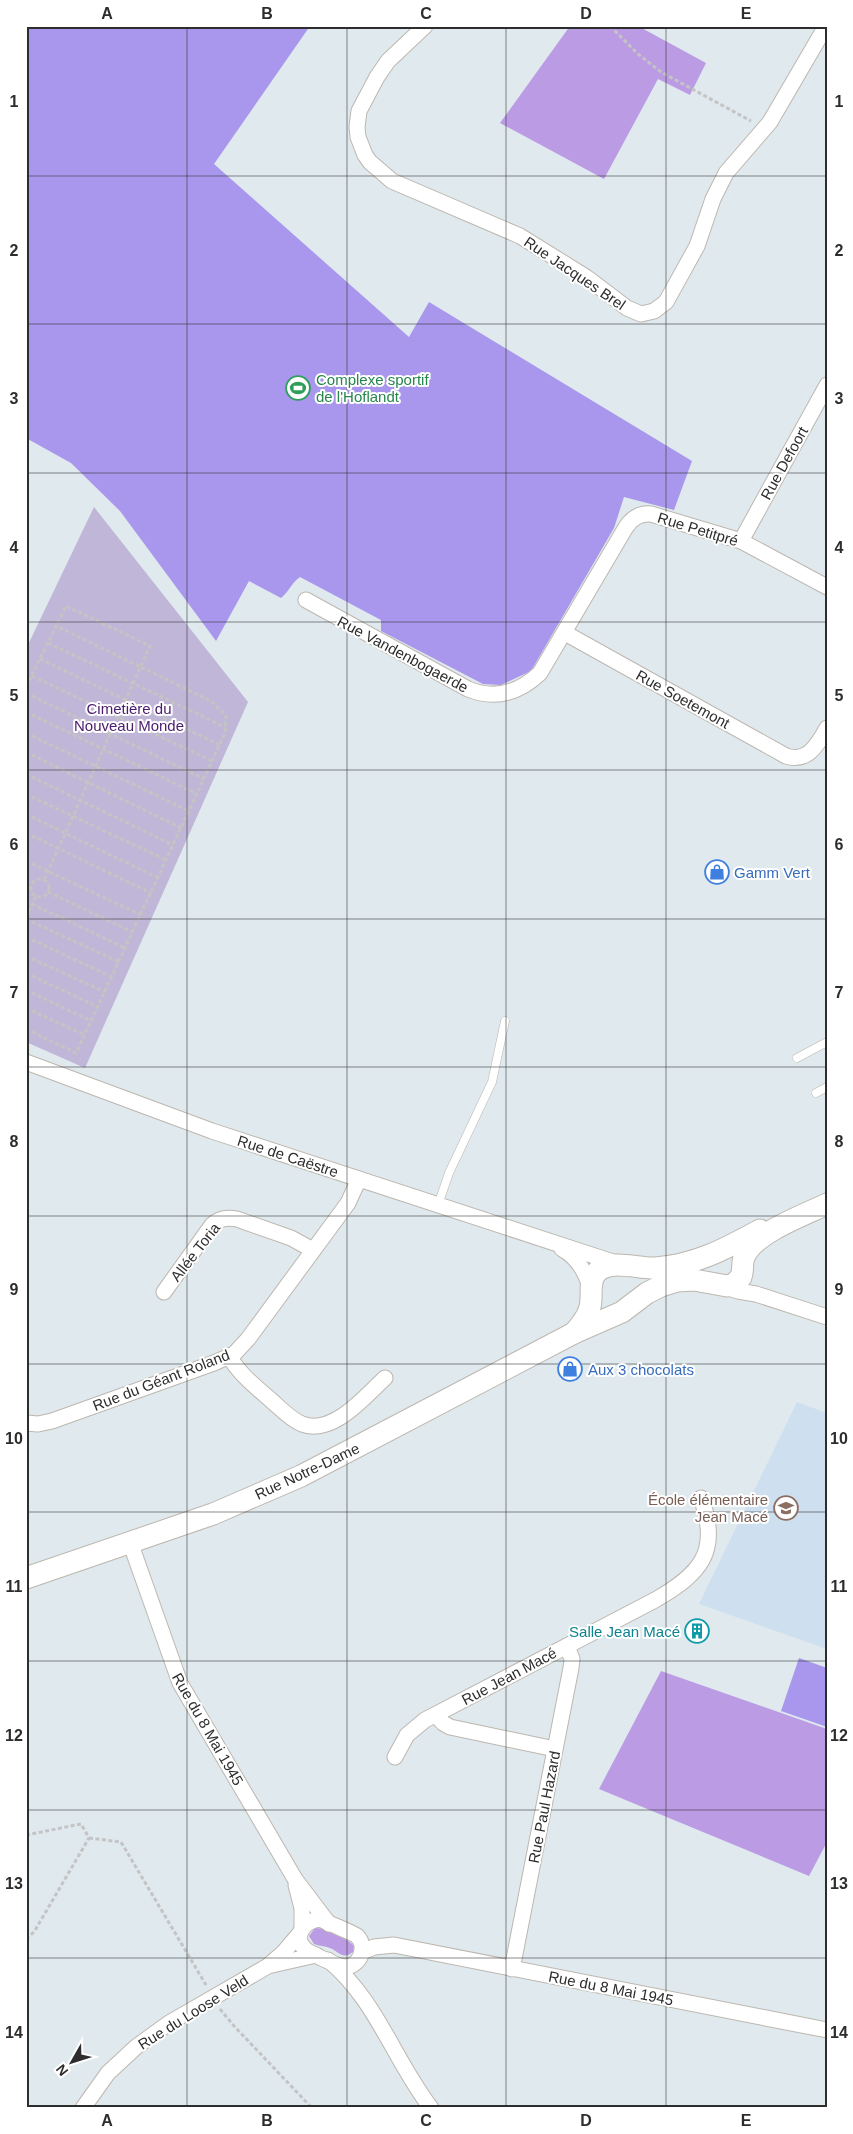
<svg xmlns="http://www.w3.org/2000/svg" width="853" height="2134" font-family="Arial,sans-serif">
  <style>
    .education { fill: #cee0f0 }
    .green { fill: #bc9be5 }
    .cemetery { fill: #c0b6d8 }
    .pitch { fill: #a897ec }
    .lines { fill: none; stroke-linecap: round; stroke-linejoin: round }
    .service-casing { stroke: #bdb7af; stroke-width: 9 }
    .minor-casing { stroke: #bdb7af; stroke-width: 17 }
    .secondary-casing { stroke: #bdb7af; stroke-width: 23 }
    .path { stroke: #c4c4c4; stroke-width: 3; stroke-dasharray: 4 2.5; stroke-linecap: butt }
    .service { stroke: #fff; stroke-width: 8 }
    .minor { stroke: #fff; stroke-width: 15 }
    .secondary { stroke: #fff; stroke-width: 21 }
    .grid { fill: none; stroke: #2d2d2d; stroke-width: 1; stroke-opacity: 0.55 }
    .labels { text-anchor: middle; dominant-baseline: central; stroke-width: 4; stroke-linejoin: round; paint-order: stroke }
    .street-label { font-size: 15px; fill: #2d2d2d; stroke: #fff }
    .leisure-label { font-size: 15px; fill: #27864d; stroke: #fff; text-anchor: start }
    .park-label { font-size: 15px; fill: #491a6d; stroke: #fff }
    .shop-label { font-size: 15px; fill: #366cbe; stroke: #fff; text-anchor: start }
    .education-label { font-size: 15px; fill: #785e54; stroke: #fff; text-anchor: end }
    .culture-label { font-size: 15px; fill: #0d838f; stroke: #fff; text-anchor: end }
    .neatline { fill: none; stroke: #2d2d2d; stroke-width: 2 }
    .grid-label { font-size: 16px; text-anchor: middle; font-weight: bold; fill: #2d2d2d }
  </style>
  <rect width="100%" height="100%" fill="#dfe9ee"/>
  <path class="education" d="M797 1402 827 1413V1649L699 1604Z"/>
  <g class="green">
    <path d="M570 26H638L706 63 690 95 658 79 604 179 500 123Z"/>
    <path d="M661 1671 827 1729V1842L809 1876 599 1789Z"/>
    <path d="M315 1928C324 1927 349 1939 354 1946L353 1952C343 1960 339 1952 330 1948 325 1946 319 1946 314 1944L309 1936Z"/>
  </g>
  <path class="cemetery" d="M94 507 248 702 85 1068 26 1042V649Z"/>
  <g class="pitch">
    <path d="M26 26H310L214 164 409 337 429 302 692 461 674 510 624 497 614 528 531 671 501 685 483 684 381 631V620L300 577C291 583 289 592 281 598L249 581 216 641 120 511 71 463 26 438Z"/>
    <path d="M799 1658 827 1668V1727L781 1711Z"/>
  </g>
  <g class="lines">
    <g class="service-casing">
      <g id="service">
        <path d="M797 1058 827 1042"/>
        <path d="M816 1093 827 1087"/>
        <path d="M438 1205 449 1173 492 1082 505 1021"/>
      </g>
    </g>
    <g class="minor-casing">
      <g id="minor">
        <path d="M425 26 388 61 377 77 359 111 357 127 358 137 365 155 370 162 392 181 520 236 586 277 627 308 641 314 654 311 666 302 697 246 713 199 726 173 770 122 826 26"/>
        <path d="M741 541 827 385"/>
        <path d="M306 600 468 689C495 700 519 693 540 673L626 527C632 518 640 513 651 514L741 541 827 587"/>
        <path d="M565 633 786 756C808 763 818 744 827 728"/>
        <path d="M26 1062 212 1131 619 1264"/>
        <path d="M562 1249C577 1257 585 1270 590 1287"/>
        <path d="M722 1286 738 1291 756 1294 827 1317"/>
        <path d="M164 1292 212 1225C219 1218 227 1217 237 1219L291 1238 313 1250"/>
        <path d="M229 1356C240 1375 256 1387 272 1401 281 1409 290 1419 302 1424 333 1436 365 1396 385 1378"/>
        <path d="M26 1423 38 1424 52 1421 214 1363 234 1354 248 1339 348 1203 359 1179"/>
        <path d="M130 1542 180 1683 295 1879 329 1924"/>
        <path d="M436 1715 443 1723 450 1727 555 1749"/>
        <path d="M395 1757 407 1735 425 1720 655 1600C700 1574 721 1552 701 1498"/>
        <path d="M296 1885 302 1908V1929"/>
        <path d="M319 1919C322 1920 355 1934 357 1936 368 1947 360 1967 344 1967 338 1966 309 1953 305 1949 292 1937 304 1921 319 1919Z"/>
        <path d="M362 1952 374 1947 394 1945 827 2030"/>
        <path d="M328 1960C376 1999 394 2060 431 2108"/>
        <path d="M272 1965 316 1955"/>
        <path d="M512 1969 571 1668 572 1659 567 1646"/>
        <path d="M83 2108 108 2073 136 2047 169 2023 268 1966 283 1953 300 1933"/>
      </g>
    </g>
    <g class="secondary-casing">
      <g id="secondary">
        <path d="M574 1333C581 1325 588 1317 590 1307 593 1295 588 1283 596 1273 609 1258 638 1269 655 1268 696 1265 725 1249 760 1230"/>
        <path d="M26 1578 213 1514 301 1476 574 1333 622 1312 647 1293 661 1286 677 1281 694 1280 727 1286 734 1284 741 1277C744 1270 741 1262 745 1255 757 1232 804 1215 827 1204"/>
      </g>
    </g>
    <g class="path">
      <path d="M610 26 638 54 661 72 751 121"/>
      <path d="M48 643 225 727"/>
      <path d="M40 659 220 745"/>
      <path d="M32 676 212 761"/>
      <path d="M26 687 66 606 150 646 44 880"/>
      <path d="M26 693 204 779"/>
      <path d="M26 712 197 794"/>
      <path d="M26 733 189 811"/>
      <path d="M26 752 181 828"/>
      <path d="M26 774 173 845"/>
      <path d="M26 794 166 860"/>
      <path d="M26 814 158 878"/>
      <path d="M26 833 151 893"/>
      <path d="M26 861 141 915"/>
      <circle cx="40" cy="888" r="9"/>
      <path d="M26 881 32 884"/>
      <path d="M48 892 132 932"/>
      <path d="M26 901 125 948"/>
      <path d="M26 918 36 896"/>
      <path d="M26 919 119 962"/>
      <path d="M26 937 112 977"/>
      <path d="M26 956 105 992"/>
      <path d="M26 973 98 1007"/>
      <path d="M26 990 91 1021"/>
      <path d="M26 1008 85 1035"/>
      <path d="M26 1029 76 1053 225 733 226 716 211 701 56 626"/>
      <path d="M26 1835 81 1824 89 1838"/>
      <path d="M89 1838 121 1842 206 1985"/>
      <path d="M26 1939 34 1932 89 1838"/>
      <path d="M220 2009 234 2026 312 2108"/>
    </g>
    <use href="#service" class="service"/>
    <use href="#minor" class="minor"/>
    <use href="#secondary" class="secondary"/>
  </g>
  <path class="grid" d="M187 26V2108M347 26V2108M506 26V2108M666 26V2108M26 176H827M26 324H827M26 473H827M26 622H827M26 770H827M26 919H827M26 1067H827M26 1216H827M26 1364H827M26 1512H827M26 1661H827M26 1810H827M26 1958H827"/>
  <defs>
    <g id="stadium-ring" transform="scale(1.25)"><circle r="9.5" fill="#fff" stroke="#2e9e5b" stroke-width="1.5"/><path d="M0-5a6.5 5 0 1 0 0 10a6.5 5 0 1 0 0-10ZM-3.5-1.8h7v3.6h-7Z" fill="#2e9e5b"/></g>
    <g id="shop-ring" transform="scale(1.25)"><circle r="9.5" fill="#fff" stroke="#3f7fe0" stroke-width="1.5"/><path d="M-5-2.5h2.3a2.7 3.5 0 0 1 5.4 0H5L5.5 6h-11ZM-1.5-2.5h3a1.5 2.3 0 0 0-3 0Z" fill="#3f7fe0"/></g>
    <g id="school-ring" transform="scale(1.25)"><circle r="9.5" fill="#fff" stroke="#8d6e63" stroke-width="1.5"/><path d="M0-5L7-2L0 1L-7-2ZM-4 1L0 2.5L4 1V4Q0 6-4 4Z" fill="#8d6e63"/></g>
    <g id="building-ring" transform="scale(1.25)"><circle r="9.5" fill="#fff" stroke="#0f9aa8" stroke-width="1.5"/><path d="M-4-6H4V6H1V3H-1V6H-4ZM-2.5-4.3h1.7v1.8h-1.7ZM.8-4.3h1.7v1.8H.8ZM-2.5-1h1.7V.8h-1.7ZM.8-1h1.7V.8H.8Z" fill="#0f9aa8"/></g>
  </defs>
  <g fill-rule="evenodd">
    <use href="#stadium-ring" x="298" y="388"/>
    <use href="#shop-ring" x="717" y="872"/>
    <use href="#shop-ring" x="570" y="1369"/>
    <use href="#school-ring" x="786" y="1508"/>
    <use href="#building-ring" x="697" y="1631"/>
  </g>
  <g class="labels">
    <g class="street-label">
      <text transform="translate(575 273) rotate(34)">Rue Jacques Brel</text>
      <text transform="translate(784 463) rotate(-61)">Rue Defoort</text>
      <text transform="translate(698 529) rotate(17)">Rue Petitpré</text>
      <text transform="translate(403 654) rotate(28)">Rue Vandenbogaerde</text>
      <text transform="translate(683 699) rotate(29)">Rue Soetemont</text>
      <text transform="translate(288 1156) rotate(18)">Rue de Caëstre</text>
      <text transform="translate(195 1252) rotate(-52)">Allée Toria</text>
      <text transform="translate(161 1380) rotate(-21)">Rue du Géant Roland</text>
      <text transform="translate(307 1471) rotate(-25)">Rue Notre-Dame</text>
      <text transform="translate(509 1676) rotate(-28)">Rue Jean Macé</text>
      <text transform="translate(208 1729) rotate(60)">Rue du 8 Mai 1945</text>
      <text transform="translate(544 1807) rotate(-79)">Rue Paul Hazard</text>
      <text transform="translate(611 1988) rotate(11)">Rue du 8 Mai 1945</text>
      <text transform="translate(193 2012) rotate(-32)">Rue du Loose Veld</text>
    </g>
    <g class="leisure-label">
      <text x="316" y="379">Complexe sportif<tspan x="316" dy="17">de l'Hoflandt</tspan></text>
    </g>
    <g class="park-label">
      <text x="129" y="708">Cimetière du<tspan x="129" dy="17">Nouveau Monde</tspan></text>
    </g>
    <g class="shop-label">
      <text x="734" y="872">Gamm Vert</text>
      <text x="588" y="1369">Aux 3 chocolats</text>
    </g>
    <g class="education-label">
      <text x="768" y="1499">École élémentaire<tspan x="768" dy="17">Jean Macé</tspan></text>
    </g>
    <g class="culture-label">
      <text x="680" y="1631">Salle Jean Macé</text>
    </g>
  </g>
  <rect width="853" height="2134" fill="none" stroke="#ffffff" stroke-width="55"/>
  <g transform="translate(72 2062) rotate(231)" stroke="#ffffff" stroke-width="4" paint-order="stroke">
  <path d="M0-4L9 19L0 12L-9 19Z" fill="#2d2d2d"/>
  <text y="-8" font-size="14" font-weight="bold" text-anchor="middle" fill="#2d2d2d">N</text>
  </g>
  <rect x="28" y="28" width="798" height="2078" class="neatline"/>
  <g class="grid-label">
    <text x="107" y="19">A</text>
    <text x="267" y="19">B</text>
    <text x="426" y="19">C</text>
    <text x="586" y="19">D</text>
    <text x="746" y="19">E</text>
    <text x="14" y="107">1</text>
    <text x="839" y="107">1</text>
    <text x="14" y="256">2</text>
    <text x="839" y="256">2</text>
    <text x="14" y="404">3</text>
    <text x="839" y="404">3</text>
    <text x="14" y="553">4</text>
    <text x="839" y="553">4</text>
    <text x="14" y="701">5</text>
    <text x="839" y="701">5</text>
    <text x="14" y="850">6</text>
    <text x="839" y="850">6</text>
    <text x="14" y="998">7</text>
    <text x="839" y="998">7</text>
    <text x="14" y="1147">8</text>
    <text x="839" y="1147">8</text>
    <text x="14" y="1295">9</text>
    <text x="839" y="1295">9</text>
    <text x="14" y="1444">10</text>
    <text x="839" y="1444">10</text>
    <text x="14" y="1592">11</text>
    <text x="839" y="1592">11</text>
    <text x="14" y="1741">12</text>
    <text x="839" y="1741">12</text>
    <text x="14" y="1889">13</text>
    <text x="839" y="1889">13</text>
    <text x="14" y="2038">14</text>
    <text x="839" y="2038">14</text>
    <text x="107" y="2126">A</text>
    <text x="267" y="2126">B</text>
    <text x="426" y="2126">C</text>
    <text x="586" y="2126">D</text>
    <text x="746" y="2126">E</text>
  </g>
</svg>
